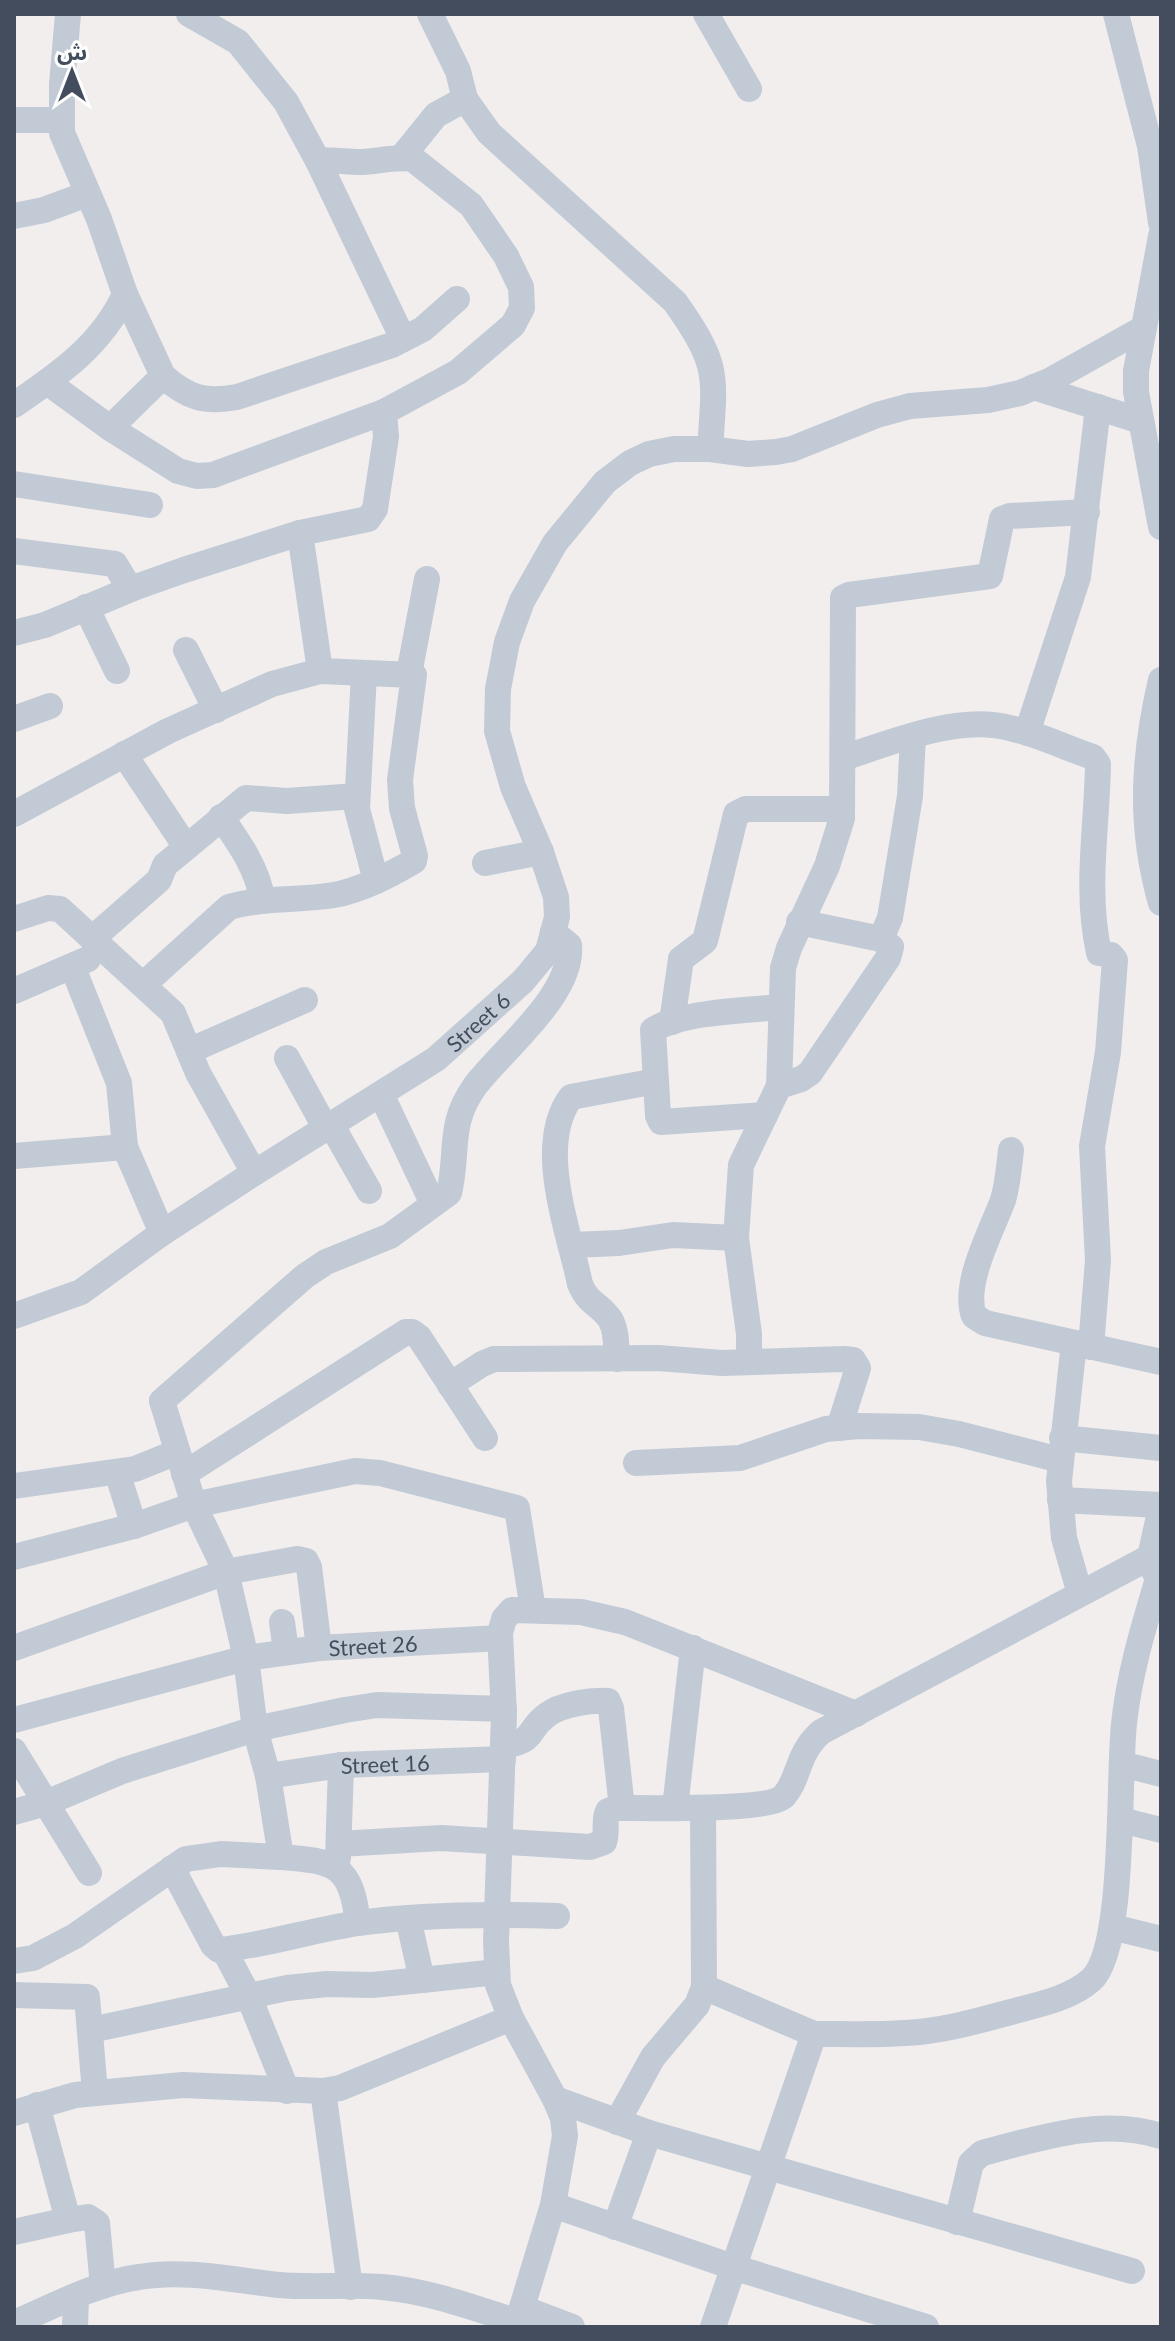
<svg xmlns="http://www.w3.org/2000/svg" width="1175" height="2341" font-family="Lato,'Noto Sans Arabic',sans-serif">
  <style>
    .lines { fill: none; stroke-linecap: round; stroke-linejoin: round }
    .minor { stroke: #c2cad6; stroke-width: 26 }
    .labels { text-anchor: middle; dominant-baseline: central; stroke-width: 6; stroke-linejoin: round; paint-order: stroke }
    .street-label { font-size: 22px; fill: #444d5d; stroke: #fff }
  </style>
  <rect width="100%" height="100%" fill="#f1eeed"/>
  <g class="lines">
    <g class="minor">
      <path d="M189 14 238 42 286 102 318 161 403 339"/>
      <path d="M430 14 458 71 465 99 489 133 675 302C720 366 715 374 710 449"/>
      <path d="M706 14 749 89"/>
      <path d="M1116 14 1150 146 1161 223"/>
      <path d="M14 120H62"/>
      <path d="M402 157 436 115 465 99"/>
      <path d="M14 216 44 210 87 194"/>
      <path d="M1161 236 1136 371V392L1161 527"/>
      <path d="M125 294 163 376C188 398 205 403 237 397L392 345 423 329 457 299"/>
      <path d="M47 382 110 428 178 471 197 476 213 475 384 412 458 372 513 325 522 308 521 287 506 256 471 205 413 159C394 156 377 162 359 162 345 162 332 159 318 161"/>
      <path d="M1034 387 1141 421"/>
      <path d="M14 405C58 375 102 345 125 294L99 219 62 133V84L68 14"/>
      <path d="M110 428 163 376"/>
      <path d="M14 484 150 505"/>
      <path d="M300 533 320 671"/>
      <path d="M14 551 115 564 130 589"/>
      <path d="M86 607 117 671"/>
      <path d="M14 633 45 625 136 587 184 570 300 533 368 519 375 509 386 437 384 412"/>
      <path d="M186 650 216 710"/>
      <path d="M364 673 357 809 376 881"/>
      <path d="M409 674 427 579"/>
      <path d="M1161 680C1143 758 1139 826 1161 903"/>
      <path d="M14 719 50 706"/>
      <path d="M1027 733 1078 577 1098 407"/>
      <path d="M124 754 186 847"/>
      <path d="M843 758C887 744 945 720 993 725 1027 729 1061 746 1093 757L1098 764C1097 828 1085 890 1099 953L1111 955 1115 960 1108 1052 1092 1146 1098 1260 1091 1347"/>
      <path d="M14 814 168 731 272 684 320 671 414 675 400 780 402 808 415 856 414 861C390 875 362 890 334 895 299 901 263 897 229 907L144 984"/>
      <path d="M221 817C240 844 257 868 263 901"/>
      <path d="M485 863 541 852"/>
      <path d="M14 919 48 908 60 909 173 1013 198 1073 254 1173"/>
      <path d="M799 922 881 939 890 918 910 796 913 736"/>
      <path d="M93 938 159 880 165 865 246 798 287 801 357 796"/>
      <path d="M73 968 119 1083 125 1147 162 1233"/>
      <path d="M14 991 88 959"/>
      <path d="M672 1022 681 959 705 941 736 814 746 809H842"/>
      <path d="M189 1051 305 1000"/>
      <path d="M287 1058 326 1129"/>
      <path d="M779 1086 801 1079 810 1073 888 958 891 947 881 939"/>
      <path d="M381 1094 433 1204"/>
      <path d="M765 1115 661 1122 658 1116 653 1030C680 1012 748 1010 781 1007"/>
      <path d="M332 1126 369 1191"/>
      <path d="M1011 1150C1009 1167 1008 1183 1003 1200 992 1230 962 1284 974 1316L985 1323 1161 1362"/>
      <path d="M14 1156 125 1147"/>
      <path d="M572 1245 619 1243 673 1235 736 1238"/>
      <path id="s1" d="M14 1316 81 1292 162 1233 254 1173 436 1059 523 981 548 951 557 917 556 897 541 852 513 787 497 731 498 689 507 642 522 601 555 543 605 482 630 463 649 454 674 449H710L748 454 776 452 792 449 877 415 910 406 988 400 1020 393 1049 381 1142 329"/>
      <path d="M1074 1343 1059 1481 1064 1538 1080 1594"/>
      <path d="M617 1359C616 1347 617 1330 610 1319 600 1304 588 1304 580 1284 569 1231 535 1145 571 1097L656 1081"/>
      <path d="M749 1362V1334L736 1238 741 1165 779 1086 783 968 789 948 827 866 842 818 843 598 849 595 990 576 1002 519 1010 516 1087 512"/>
      <path d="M450 1385 482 1364 494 1359 658 1358 722 1363 844 1359 853 1360 858 1368 839 1428"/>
      <path d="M1062 1438 1161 1448"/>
      <path d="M636 1463 740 1458 826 1429 859 1426 919 1427 959 1434 1060 1460"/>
      <path d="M117 1472 134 1526"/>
      <path d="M184 1474 406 1332H412L419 1337 485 1438"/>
      <path d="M14 1486 135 1469 177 1452"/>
      <path d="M1060 1500 1161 1505"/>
      <path d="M14 1557 134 1526 194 1505 355 1471 380 1473 517 1508 533 1610"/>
      <path d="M1154 1571 1150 1557 1161 1507"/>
      <path d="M282 1622 286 1651"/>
      <path d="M14 1648 226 1572 297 1559 306 1561 309 1567 319 1648"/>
      <path id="s2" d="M14 1720 246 1658 319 1648 500 1638"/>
      <path d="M503 1746C538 1740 525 1731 547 1715 561 1704 591 1700 608 1701L611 1708 622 1808"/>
      <path d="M14 1751 89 1873"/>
      <path d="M1122 1764 1161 1774"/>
      <path id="s3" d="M268 1776 341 1765 503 1759"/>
      <path d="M675 1808 693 1648"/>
      <path d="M14 1812 46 1803 122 1771 255 1729 345 1710 377 1705 504 1709"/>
      <path d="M1121 1820 1161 1830"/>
      <path d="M339 1844 441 1838 590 1847 604 1842C608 1831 603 1821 608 1811L617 1808C644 1808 769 1811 784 1796 800 1778 796 1754 821 1732L1150 1557H1161"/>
      <path d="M281 1857C336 1861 351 1865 358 1923"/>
      <path d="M338 1858 341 1765"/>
      <path d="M172 1868 213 1945 219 1950C266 1945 312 1930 359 1923 424 1914 491 1914 557 1916"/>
      <path d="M408 1918 422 1980 497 1972"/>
      <path d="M1112 1927 1161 1939"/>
      <path d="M224 1950 249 1997 287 2091"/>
      <path d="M14 1961 33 1958 75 1936 186 1859 221 1854 281 1857 268 1776 255 1729 246 1658 226 1572 194 1505 162 1401 305 1276 326 1262 390 1236 449 1193C459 1152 447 1125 475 1086 502 1050 574 994 569 945L553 932"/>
      <path d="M704 1987 814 2034"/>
      <path d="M14 1995 87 1997 95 2093"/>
      <path d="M91 2030 287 1988 327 1984 372 1985 422 1980"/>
      <path d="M323 2091 350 2287"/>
      <path d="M555 2099 649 2133 1132 2271"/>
      <path d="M14 2113 75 2095 183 2085 323 2091 340 2088 511 2018"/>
      <path d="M617 2122 653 2057 697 2005 704 1987 703 1808"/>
      <path d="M553 2205 733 2267 926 2327"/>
      <path d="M68 2220 88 2217 97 2223 103 2286"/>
      <path d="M957 2222 971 2163 982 2153C1040 2138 1101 2117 1161 2136"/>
      <path d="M615 2227 649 2133"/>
      <path d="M14 2232 68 2220 37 2105"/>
      <path d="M522 2308 572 2327"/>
      <path d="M14 2323C54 2306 96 2283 139 2277 186 2269 232 2280 279 2285 313 2288 348 2284 382 2287 429 2291 474 2308 518 2322"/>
      <path d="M75 2327 76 2297"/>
      <path d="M516 2327 553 2205 565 2136 563 2118 555 2099 511 2018 498 1985 496 1942 504 1715 500 1633 504 1619 512 1610 581 1612 625 1622 856 1714"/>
      <path d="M713 2327 814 2034C844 2034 875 2035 905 2033 944 2031 981 2020 1018 2010 1042 2004 1072 1997 1091 1980 1126 1950 1118 1774 1124 1724 1129 1675 1143 1629 1157 1582L1161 1577"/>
    </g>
  </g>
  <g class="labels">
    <g class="street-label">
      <text stroke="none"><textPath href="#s1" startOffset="552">Street 6</textPath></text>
      <text stroke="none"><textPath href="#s2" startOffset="368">Street 26</textPath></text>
      <text stroke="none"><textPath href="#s3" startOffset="118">Street 16</textPath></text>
    </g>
  </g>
  <rect width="1175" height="2341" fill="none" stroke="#444d5d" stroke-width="32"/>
  <g transform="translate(72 72)" stroke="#ffffff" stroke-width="6" paint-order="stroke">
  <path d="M0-6L14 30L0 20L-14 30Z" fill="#444d5d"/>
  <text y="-12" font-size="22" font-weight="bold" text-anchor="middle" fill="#444d5d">ش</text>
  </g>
</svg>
